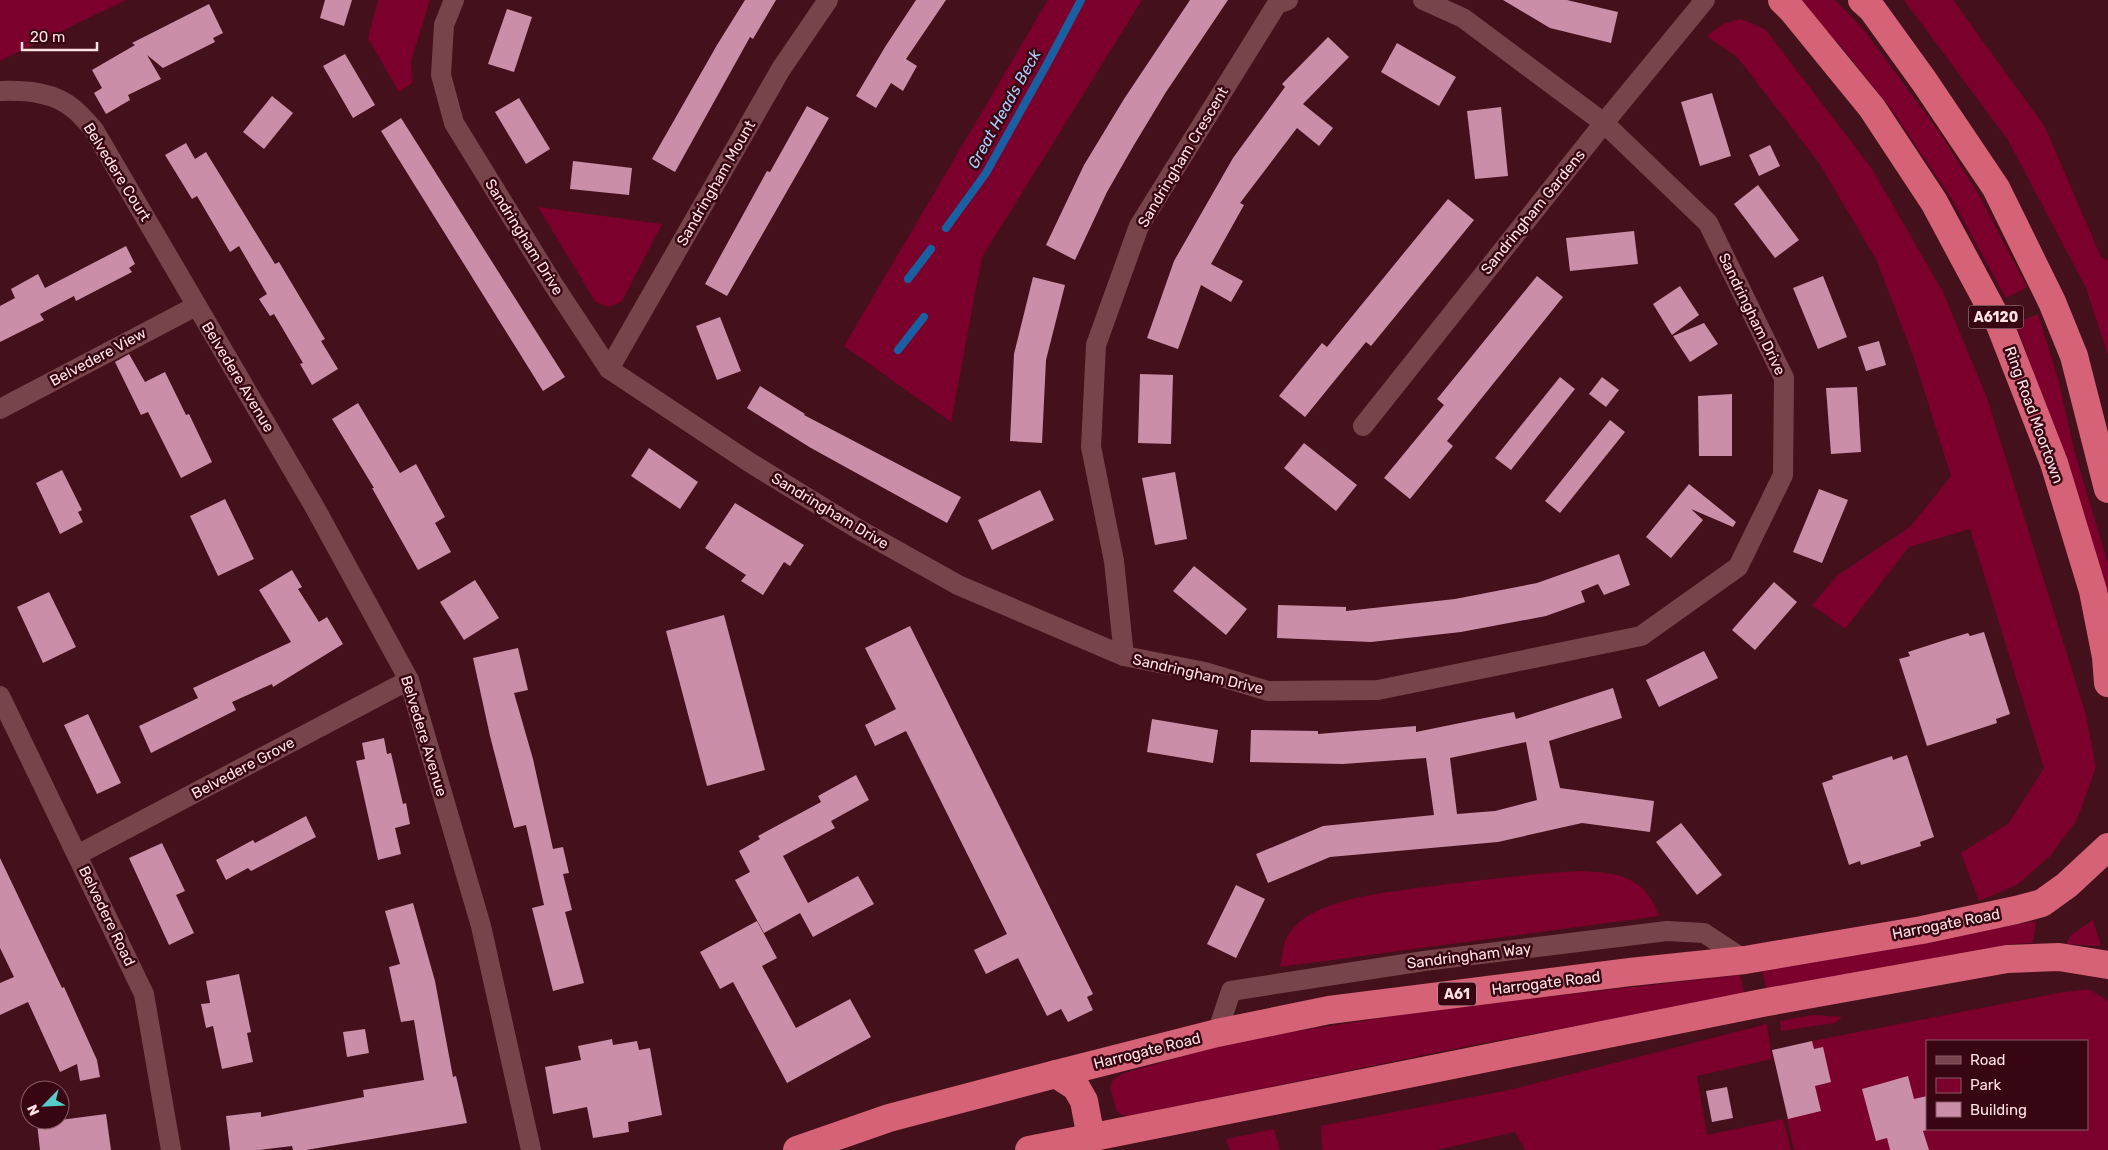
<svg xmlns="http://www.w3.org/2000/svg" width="2108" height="1150" font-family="Rubik,sans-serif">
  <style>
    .green { fill: #7c002c; fill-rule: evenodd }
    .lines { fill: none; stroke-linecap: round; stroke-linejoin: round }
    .stream { stroke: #1960a2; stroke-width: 8 }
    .building { fill: #ca8ea9; fill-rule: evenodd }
    .minor { stroke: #77444b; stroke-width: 20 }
    .trunk { stroke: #d66277; stroke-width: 28 }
    .labels { text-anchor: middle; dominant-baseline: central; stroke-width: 5; stroke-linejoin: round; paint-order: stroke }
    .shield { fill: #380512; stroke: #c3a0a5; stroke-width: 1 }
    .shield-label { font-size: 14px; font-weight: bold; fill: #ffe2e4 }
    .street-label { font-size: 15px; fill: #ffe2e4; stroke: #380512 }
    .water-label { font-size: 16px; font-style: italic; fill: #a6cefa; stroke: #380512 }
  </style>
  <rect width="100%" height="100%" fill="#44101b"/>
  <g class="green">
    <path d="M0 0H126L0 61Z"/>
    <path d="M378 0H430L411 61 412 83 399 92 368 38Z"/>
    <path d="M1048 0H1142L982 257 951 422 844 346Z"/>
    <path d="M1795 0H1835L1864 30 1939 132 1979 195 2027 287 2006 298 1952 199 1892 110 1839 44Z"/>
    <path d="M1904 0H1953L2045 127 2101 257 2108 261V355L2086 288 2008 140Z"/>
    <path d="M1740 19 1765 29 1872 169 1943 292 1987 398 2086 715 2096 767 2077 820 2050 856 2017 885 1979 901 1961 853 2009 823 2044 768 1970 529 1909 547 1845 629 1812 605 1838 575 1910 527 1951 476 1913 355 1876 259 1819 163 1738 58 1707 36 1723 24Z"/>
    <path d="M538 207 662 224 622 301C612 308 604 308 595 301Z"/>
    <path d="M2038 314 2059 382 2074 450 2108 564V609L2082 510 2016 323Z"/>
    <path d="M1582 871C1619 873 1646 877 1659 916L1280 967C1283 949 1283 938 1296 925 1327 895 1407 890 1449 884 1493 879 1537 873 1582 871Z"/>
    <path d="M2093 920 2101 946 2066 944 2071 935Z"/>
    <path d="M2036 921 2033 943 2012 944 1767 991 1762 971Z"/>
    <path d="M1740 975 1745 995 1468 1046 1129 1116 1122 1115 1116 1110 1110 1087 1113 1080 1124 1073 1241 1040 1438 1009Z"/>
    <path d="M2089 989 2108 1001V1150H1794L1787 1118 1821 1111 1815 1086 1823 1047 1814 1049 1812 1041 2064 992ZM1927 1041H2087V1129H1927Z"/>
    <path d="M1813 1015 1842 1017 1835 1023 1781 1031 1780 1021Z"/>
    <path d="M1767 1024 1772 1059 1697 1076 1707 1135 1783 1119 1791 1150H1525L1515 1132 1437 1150H1322L1321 1126 1509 1090Z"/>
    <path d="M1274 1129 1280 1150H1230L1226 1139Z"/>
  </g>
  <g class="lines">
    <g class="stream">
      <path d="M946 228 986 173 1047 64 1081 0"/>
      <path d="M908 279 931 249"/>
      <path d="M898 350 924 317"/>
    </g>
  </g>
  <g class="building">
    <path d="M325 0H352L344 26 320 18Z"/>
    <path d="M745 0H776L753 39 750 37 675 172 652 159 717 45Z"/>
    <path d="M916 0H946L906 59 917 66 903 91 891 83 876 108 856 96 885 47Z"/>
    <path d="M1190 0H1228L1166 92 1134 145 1107 192 1075 260 1046 245 1084 165 1124 99Z"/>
    <path d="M1503 0H1567L1618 12 1611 43 1550 28Z"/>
    <path d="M209 4 223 33 213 38 215 42 163 68 147 55 161 79 128 95 130 100 106 114 94 93 102 88 92 70 135 45 132 43Z"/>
    <path d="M507 9 532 17 514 72 488 64Z"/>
    <path d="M1328 37 1349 57 1303 104 1333 128 1319 146 1297 128 1240 203 1244 205 1211 264 1243 281 1231 302 1201 285 1178 349 1147 338 1174 261 1233 158 1285 87 1282 84Z"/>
    <path d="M1397 43 1456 77 1439 106 1381 72Z"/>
    <path d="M345 54 375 105 353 118 323 66Z"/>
    <path d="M1712 93 1731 156 1700 166 1681 102Z"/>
    <path d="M272 96 293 113 264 149 243 132Z"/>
    <path d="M519 98 550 149 526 164 495 112Z"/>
    <path d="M807 106 829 118 727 296 705 284 767 171 770 172Z"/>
    <path d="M1501 107 1508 176 1475 179 1467 111Z"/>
    <path d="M401 118 565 377 543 391 381 131Z"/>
    <path d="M186 143 195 159 206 152 275 264 279 262 325 339 321 341 338 369 312 385 300 364 303 363 274 314 270 316 259 299 267 294 239 246 230 252 197 196 192 199 165 155Z"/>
    <path d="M1770 145 1780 166 1759 176 1749 155Z"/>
    <path d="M573 161 632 168 629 195 570 189Z"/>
    <path d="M1758 185 1799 240 1775 258 1734 204Z"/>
    <path d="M1448 199 1474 220 1371 346 1366 342 1305 417 1279 396 1322 343 1327 347Z"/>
    <path d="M1634 231 1638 264 1570 271 1566 238Z"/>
    <path d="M126 246 135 264 129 268 132 272 76 301 74 296 40 314 44 320 0 342V306L15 298 11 289 38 274 45 288Z"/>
    <path d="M1537 276 1563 297 1447 441 1453 446 1410 499 1384 478 1444 405 1437 399Z"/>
    <path d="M1823 276 1847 337 1818 349 1793 288Z"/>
    <path d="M1033 277 1065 285 1046 360 1042 443 1010 441 1014 354Z"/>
    <path d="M1680 286 1699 315 1672 335 1653 304Z"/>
    <path d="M720 317 741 371 717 380 696 326Z"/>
    <path d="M1704 323 1718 344 1690 362 1673 336Z"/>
    <path d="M1879 341 1886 365 1866 371 1858 347Z"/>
    <path d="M129 354 145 382 165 372 186 415 189 414 212 462 181 478 148 412 141 415 115 362Z"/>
    <path d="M1140 374 1173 375 1171 444 1138 443Z"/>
    <path d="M1560 377 1575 389 1511 470 1495 458Z"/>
    <path d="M1602 377 1619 390 1606 407 1589 394Z"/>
    <path d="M760 386 805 414 804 415 961 497 947 523 811 448 747 408Z"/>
    <path d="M1857 387 1861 452 1831 454 1826 388Z"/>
    <path d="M1732 394V456H1699L1698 396Z"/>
    <path d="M358 403 400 473 416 464 445 517 435 523 451 552 418 570 372 488H374L332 419Z"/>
    <path d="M1610 420 1625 432 1560 513 1545 501Z"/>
    <path d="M1304 443 1357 485 1336 511 1284 468Z"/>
    <path d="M649 448 698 482 680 509 631 476Z"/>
    <path d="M62 470 82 510 78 512 83 522 60 534 36 483Z"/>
    <path d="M1175 472 1187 539 1155 545 1142 478Z"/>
    <path d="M1689 484 1736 522 1733 527 1691 509 1703 520 1671 558 1646 537Z"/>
    <path d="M1819 489 1848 500 1822 563 1793 552Z"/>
    <path d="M1040 490 1054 520 992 550 978 520Z"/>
    <path d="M225 499 254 559 218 576 190 516Z"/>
    <path d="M735 503 804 545 790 566 784 562 763 595 741 581 746 575 705 548Z"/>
    <path d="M1619 554 1630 585 1604 595 1598 584 1581 591 1585 602 1546 616 1461 632 1371 642 1277 638 1278 605 1346 607V611L1455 599 1537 583Z"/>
    <path d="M1194 566 1247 609 1226 635 1173 591Z"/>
    <path d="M292 570 302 587 298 589 319 622 327 617 343 644 273 687 272 684 232 702 236 710 151 753 139 726 198 698 193 688 291 642 259 590Z"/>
    <path d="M475 580 499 618 464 640 440 602Z"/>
    <path d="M1774 582 1797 602 1755 650 1732 630Z"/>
    <path d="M49 592 76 647 43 663 17 607Z"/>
    <path d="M724 615 765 770 707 786 666 631Z"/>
    <path d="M910 626 1093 994 1087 997 1093 1010 1068 1022 1061 1009 1047 1016 1018 958 986 974 974 950 1007 934 906 731 875 746 865 725 896 709 865 648Z"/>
    <path d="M1984 632 2010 714 1996 719 1997 723 1927 746 1899 659 1910 656 1908 652 1945 640 1968 633 1970 636Z"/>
    <path d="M518 648 528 690 514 693 533 759 553 849 563 847 569 873 563 874 572 910 565 912 584 983 553 991 532 908 544 905 526 825 514 828 490 736 473 658Z"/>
    <path d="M1704 651 1718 678 1659 707 1646 680Z"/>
    <path d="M1613 688 1622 718 1549 741 1560 788 1654 801 1650 832 1582 823 1498 842 1330 857 1268 883 1256 854 1323 826 1434 815 1426 758 1343 764 1250 762 1251 730 1318 731V734L1416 726V732L1514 712 1516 719ZM1526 742 1537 800 1495 811 1457 814 1450 758Z"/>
    <path d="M88 714 121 783 97 794 64 725Z"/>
    <path d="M1152 719 1218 730 1213 763 1147 752Z"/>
    <path d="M384 738 387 754 391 753 403 804 406 803 410 824 395 828 401 854 378 860 356 761 365 759 362 743Z"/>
    <path d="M1907 755 1934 837 1920 842 1921 846 1861 865 1860 861 1849 865 1822 783 1833 779 1832 776 1892 756 1893 760Z"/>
    <path d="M856 775 869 800 831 821 835 828 783 856 808 903 858 876 874 904 813 937 800 913 764 933 735 880 750 872 739 851 760 839 758 836 821 802 818 796Z"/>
    <path d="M306 816 316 837 251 871 248 868 226 880 216 860 253 840 255 843Z"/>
    <path d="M1681 823 1722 875 1697 895 1656 842Z"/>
    <path d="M162 843 185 891 176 895 194 933 169 945 129 858Z"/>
    <path d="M0 858 62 988 64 987 97 1060 100 1077 80 1081 77 1064 60 1072 28 1002 0 1015V983L14 977 0 948Z"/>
    <path d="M1236 885 1265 899 1236 958 1207 944Z"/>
    <path d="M413 903 435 981 453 1077 456 1076 467 1123 306 1150H293L292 1146 259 1150H230L226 1116 261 1112V1117L364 1097 363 1090 424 1080 414 1020 401 1022 389 967 400 964 385 911Z"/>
    <path d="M757 921 777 958 762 966 796 1028 850 999 871 1037 787 1083 733 982 720 989 700 952Z"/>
    <path d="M239 974 251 1032 247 1033 253 1062 222 1069 213 1026 206 1028 201 1004 210 1003 206 981Z"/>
    <path d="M365 1029 369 1053 347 1057 343 1032Z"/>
    <path d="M612 1039 613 1045 637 1041 639 1050 650 1048 662 1115 628 1122 629 1132 593 1138 587 1107 553 1114 545 1067 581 1060 578 1046Z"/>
    <path d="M1812 1041 1814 1049 1823 1047 1831 1082 1815 1086 1821 1111 1788 1119 1772 1050Z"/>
    <path d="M1908 1076 1914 1099 1927 1096V1130L1923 1131 1929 1150H1890L1887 1138 1876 1141 1862 1089Z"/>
    <path d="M1727 1087 1733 1118 1712 1122 1706 1091Z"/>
    <path d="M106 1114 111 1150H40L37 1123Z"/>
  </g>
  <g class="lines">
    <g class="minor">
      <path d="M454 0 444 25 441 75 454 123 553 284 609 369 749 462 858 529 958 585 1124 656 1205 672 1268 691 1378 690 1641 636 1738 567 1783 475 1784 378 1708 223 1604 123 1463 18 1423 0"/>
      <path d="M0 91C26 90 55 92 75 110 82 116 88 123 94 130L314 506 409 680 481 926 531 1150"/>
      <path d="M609 369 781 69 828 0"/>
      <path d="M0 409 196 306"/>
      <path d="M1363 426 1604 123 1705 0"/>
      <path d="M1124 656 1114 561 1091 447 1096 345 1139 226 1277 4 1288 0"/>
      <path d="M0 696 144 994 171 1150"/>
      <path d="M77 855 409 680"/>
      <path d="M1217 1033 1231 991 1424 961 1667 931 1704 933 1745 960"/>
    </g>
    <g class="trunk">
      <path d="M1782 0 1792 10 1872 108 1934 202 2000 325 2054 463 2093 591 2106 657 2108 683"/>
      <path d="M1862 0 1872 9 1924 81 1996 188 2052 302 2074 356 2108 489"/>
      <path d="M1056 1074 1076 1087 1084 1101 1091 1138"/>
      <path d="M797 1150 889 1118 1056 1074 1217 1033 1329 1010 1630 972 1745 960 1922 930 2016 910 2042 903 2067 885 2108 847"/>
      <path d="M1029 1150 1762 1003 2007 959 2059 957 2108 965"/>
    </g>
  </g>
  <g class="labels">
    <g class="shield">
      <rect x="1968.5" y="305.5" width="55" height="23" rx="4"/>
      <rect x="1438" y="982.5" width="38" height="23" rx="4"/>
    </g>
    <g class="shield-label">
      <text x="1996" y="317">A6120</text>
      <text x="1457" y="994">A61</text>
    </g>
    <g class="street-label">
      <text transform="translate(1183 157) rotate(-59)">Sandringham Crescent</text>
      <text transform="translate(117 172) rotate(58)">Belvedere Court</text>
      <text transform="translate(716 183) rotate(-60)">Sandringham Mount</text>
      <text transform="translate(1533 212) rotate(-51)">Sandringham Gardens</text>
      <text transform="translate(524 237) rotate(58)">Sandringham Drive</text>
      <text transform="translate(1752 314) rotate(64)">Sandringham Drive</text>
      <text transform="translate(98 357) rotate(-28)">Belvedere View</text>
      <text transform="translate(238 377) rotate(59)">Belvedere Avenue</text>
      <text transform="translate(2034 415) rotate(70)">Ring Road Moortown</text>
      <text transform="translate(830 511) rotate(31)">Sandringham Drive</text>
      <text transform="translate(1198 674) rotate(13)">Sandringham Drive</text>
      <text transform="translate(424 736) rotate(73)">Belvedere Avenue</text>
      <text transform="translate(243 768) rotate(-28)">Belvedere Grove</text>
      <text transform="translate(107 916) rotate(64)">Belvedere Road</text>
      <text transform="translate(1946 924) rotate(-11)">Harrogate Road</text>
      <text transform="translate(1469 956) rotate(-7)">Sandringham Way</text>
      <text transform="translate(1546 983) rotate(-7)">Harrogate Road</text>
      <text transform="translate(1147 1051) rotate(-14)">Harrogate Road</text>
    </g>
    <g class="water-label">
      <text transform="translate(1004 109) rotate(-61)">Great Heads Beck</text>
    </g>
  </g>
  <rect x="1926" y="1040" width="162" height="90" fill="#380512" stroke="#885d66"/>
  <rect x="1936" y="1056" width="25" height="8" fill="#77444b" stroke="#885d66"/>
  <text x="1970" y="1065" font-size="15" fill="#ffe2e4">Road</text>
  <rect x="1936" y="1078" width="25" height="15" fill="#7c002c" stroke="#885d66"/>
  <text x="1970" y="1090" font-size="15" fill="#ffe2e4">Park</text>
  <rect x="1936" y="1102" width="25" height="15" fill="#ca8ea9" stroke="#885d66"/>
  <text x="1970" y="1115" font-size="15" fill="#ffe2e4">Building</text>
  <g transform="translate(45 1105) rotate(246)"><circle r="24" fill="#380512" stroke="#885d66"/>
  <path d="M0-4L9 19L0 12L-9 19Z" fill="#54cdc8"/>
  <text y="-8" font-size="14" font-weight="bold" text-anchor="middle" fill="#ffe2e4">N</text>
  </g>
  <path d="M22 42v8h75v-8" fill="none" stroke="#ffe2e4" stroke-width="2.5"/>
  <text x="30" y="42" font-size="15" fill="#ffe2e4" stroke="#380512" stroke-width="4" paint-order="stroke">20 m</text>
</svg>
